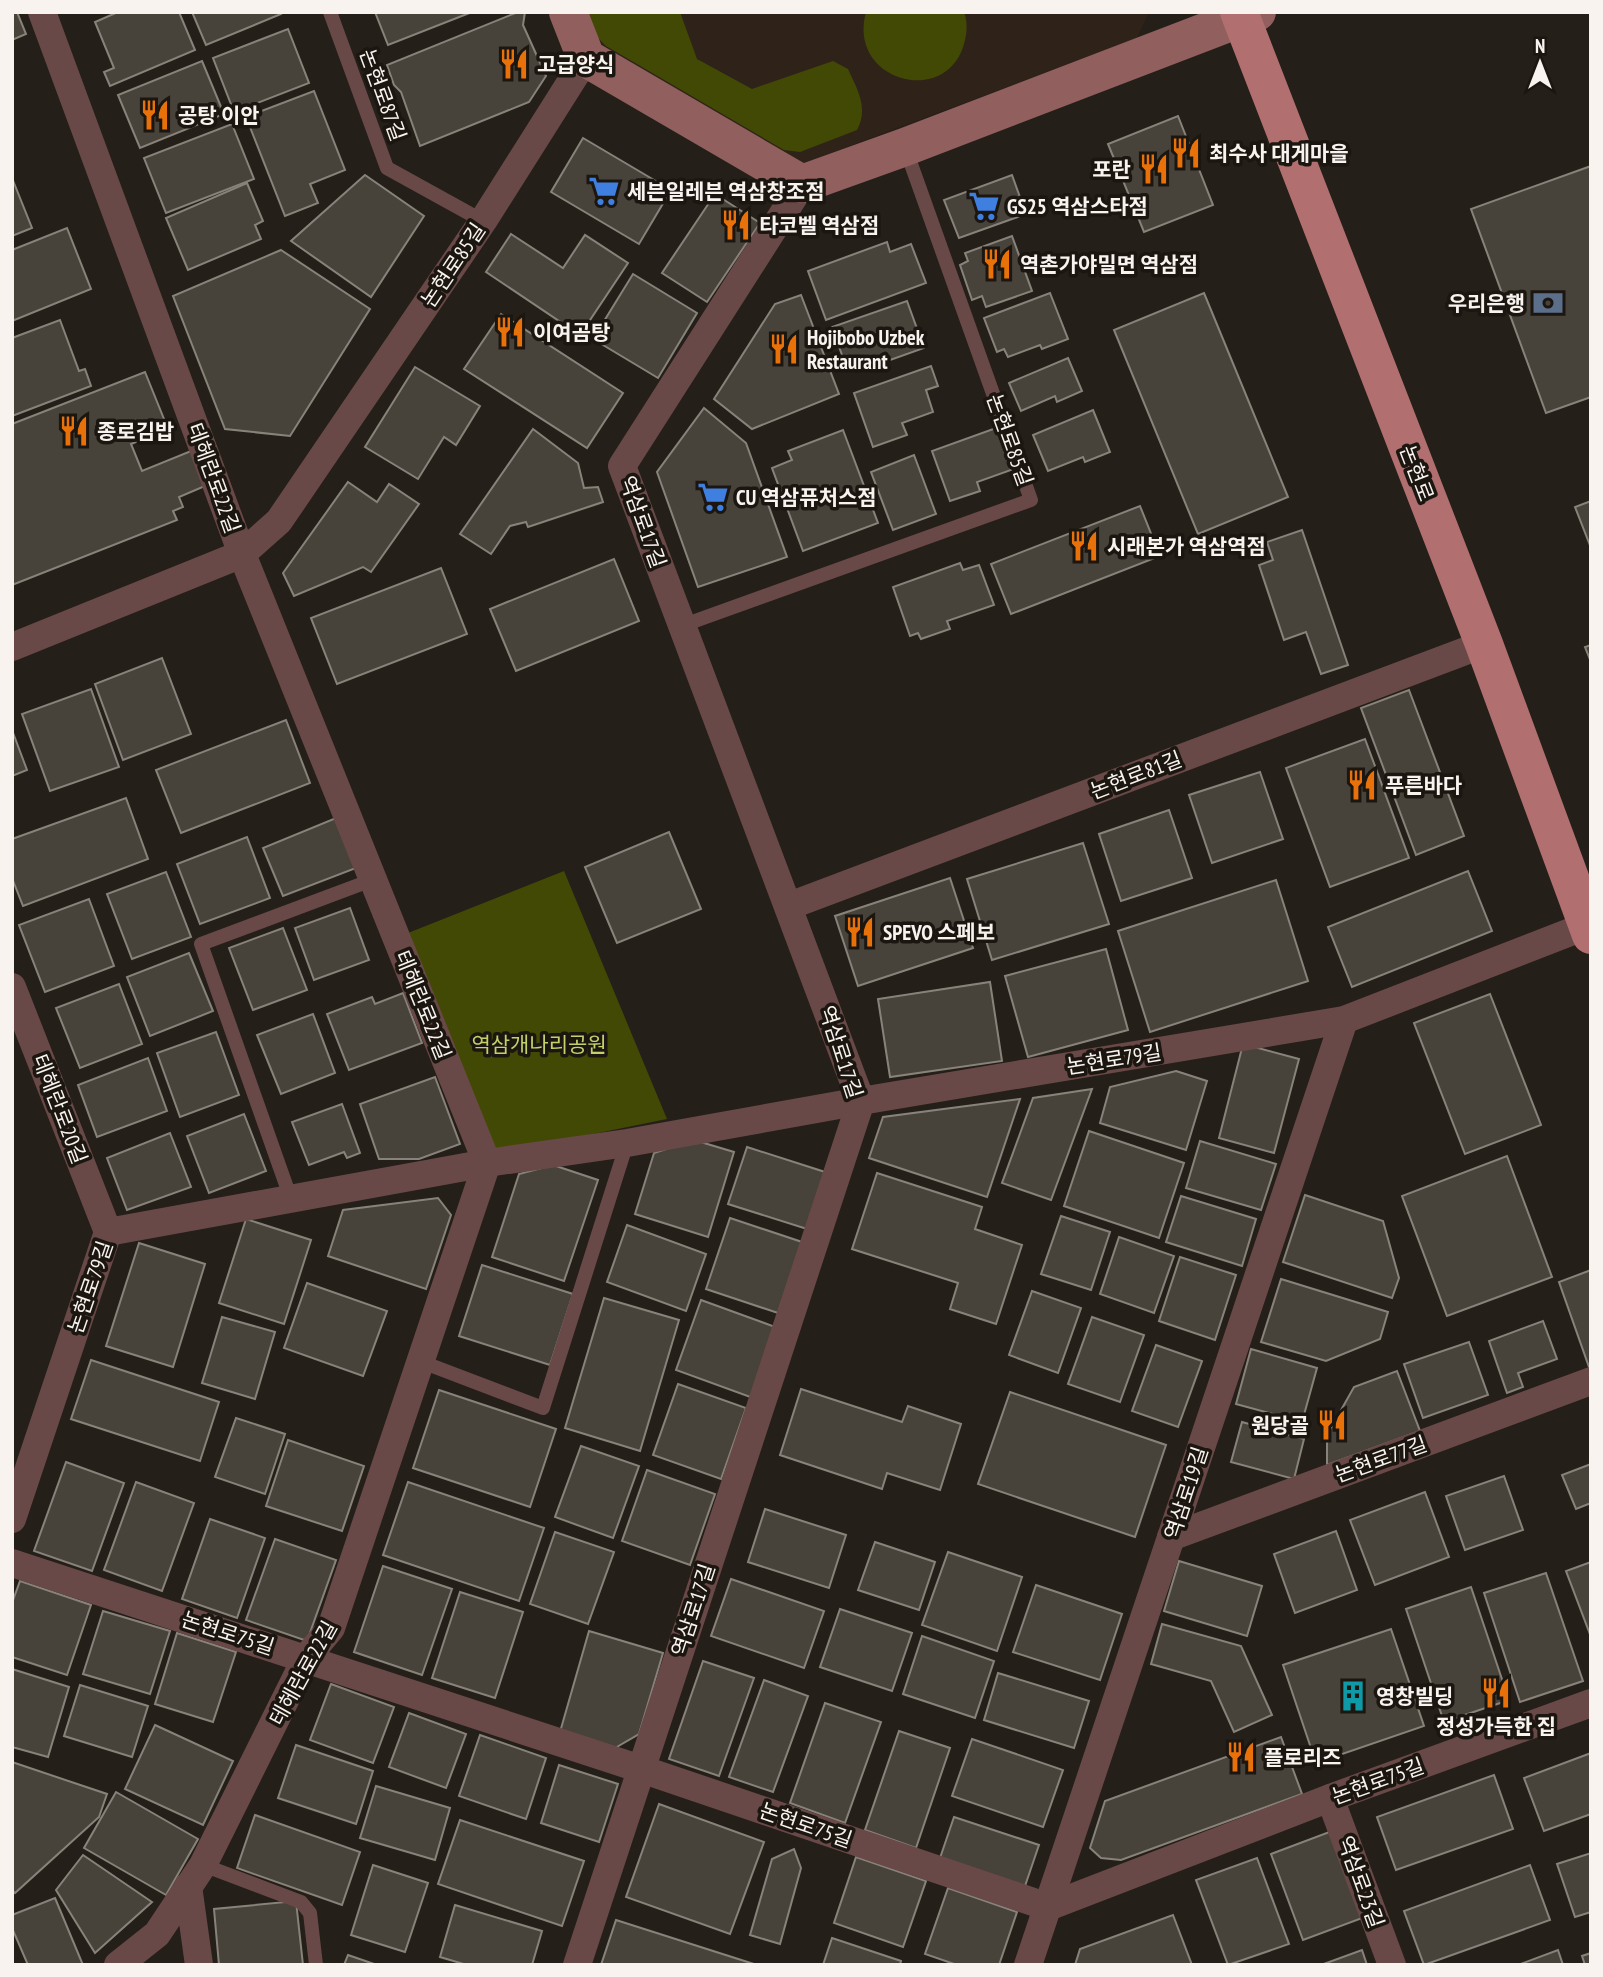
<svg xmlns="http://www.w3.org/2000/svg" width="1603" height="1977" font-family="'PT Sans Narrow','Noto Sans KR',sans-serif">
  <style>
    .built { fill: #2f2319 }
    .green { fill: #424905 }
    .building { fill: #47423a; stroke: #88837a; stroke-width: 2 }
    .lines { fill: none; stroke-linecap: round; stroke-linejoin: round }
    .lane { stroke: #694948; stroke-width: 14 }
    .street { stroke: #694948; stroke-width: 28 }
    .secondary { stroke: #915f5e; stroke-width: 38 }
    .primary { stroke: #b16f6f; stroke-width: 38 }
    .labels { text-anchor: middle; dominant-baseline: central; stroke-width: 7; stroke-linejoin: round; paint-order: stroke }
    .poi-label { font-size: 21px; font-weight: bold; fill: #f8f3ef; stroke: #1c1610; text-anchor: start }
    .street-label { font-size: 21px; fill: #f8f3ef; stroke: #1c1610 }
    .park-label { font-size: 21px; fill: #c3d16a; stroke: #1c1610 }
  </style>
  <rect width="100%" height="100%" fill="#251f19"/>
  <path class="built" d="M581 12H1149L1137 38 796 166 599 55Z"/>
  <g class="green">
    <path d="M587 12H680L697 59 752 89 833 61 848 69C857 89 869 108 857 130L800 152 784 150 606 46 596 36Z"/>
    <path d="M866 12H964C968 23 967 34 964 44 946 108 847 81 866 12Z"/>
    <path d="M564 871 667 1119 485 1156 403 935Z"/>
  </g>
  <g class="building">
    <path d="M12 12H17L26 34 12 40Z"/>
    <path d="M118 12H179L195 50 110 86 104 72 114 68 95 22Z"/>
    <path d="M192 12H280L281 14 206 45Z"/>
    <path d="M375 12H472L388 45Z"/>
    <path d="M518 12H525L523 25 546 76 529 102 420 146 401 92 394 85 387 65Z"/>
    <path d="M288 29 309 83 234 112 213 58Z"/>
    <path d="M202 61 224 114 140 148 118 95Z"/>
    <path d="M314 91 345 170 310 184 318 203 285 216 246 117Z"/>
    <path d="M1178 116 1213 205 1144 232 1108 144Z"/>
    <path d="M232 124 254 179 166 213 144 158Z"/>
    <path d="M583 138 671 190 639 244 551 192Z"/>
    <path d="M1591 166V397L1546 413 1471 209Z"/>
    <path d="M365 175 424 216 371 297 291 241Z"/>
    <path d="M1012 175 1026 214 959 238 944 200Z"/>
    <path d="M12 178 32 228 12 236Z"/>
    <path d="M247 183 263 221 255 225 261 239 188 270 166 218Z"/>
    <path d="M715 194 760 223 707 302 662 273Z"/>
    <path d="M67 228 91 289 12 321V250Z"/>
    <path d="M511 234 563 268 585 235 628 263 580 335 486 272Z"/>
    <path d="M1012 236 1032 291 986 307 982 296 972 300 960 265 968 261 965 253Z"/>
    <path d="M887 242 890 252 911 244 926 283 826 320 808 271Z"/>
    <path d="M281 250 370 309 290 436 225 429 173 296Z"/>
    <path d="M633 274 697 313 658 378 593 339Z"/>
    <path d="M1050 293 1068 339 1042 349 1040 345 1008 357 1004 349 997 352 984 318Z"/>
    <path d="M1204 293 1288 497 1198 534 1114 330Z"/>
    <path d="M801 295 839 394 752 429 714 399 775 304Z"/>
    <path d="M907 301 924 348 862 370 858 362 846 366 832 327Z"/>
    <path d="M501 314 623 393 587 448 464 369Z"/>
    <path d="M60 320 79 371 85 369 91 386 12 416V338Z"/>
    <path d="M1068 358 1082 391 1057 402 1055 396 1021 411 1009 383Z"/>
    <path d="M931 366 938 386 926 390 933 412 902 423 907 435 873 447 854 393Z"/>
    <path d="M415 367 480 406 456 445 444 437 418 479 365 447Z"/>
    <path d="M145 372 168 429 131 444 142 471 191 451 205 486 179 497 183 507 173 511 177 520 12 585V424Z"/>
    <path d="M704 408 746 443 787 557 698 587 657 472Z"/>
    <path d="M1093 410 1110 452 1085 462 1083 457 1048 471 1033 435Z"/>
    <path d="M996 428 1011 470 977 482 980 491 950 501 932 451Z"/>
    <path d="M533 429 578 463 584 488 598 487 603 502 528 527 526 522 510 526 491 554 460 534Z"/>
    <path d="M843 430 878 523 803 551 772 468 792 460 788 451Z"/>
    <path d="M914 455 936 514 893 530 871 472Z"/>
    <path d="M348 482 377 502 389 484 419 504 371 572 363 567 294 596 283 573Z"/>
    <path d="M1591 501V548L1575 507Z"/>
    <path d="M1140 506 1160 556 1011 614 991 564Z"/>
    <path d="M1302 530 1348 665 1321 674 1306 632 1284 640 1259 565 1273 560 1267 542Z"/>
    <path d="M614 559 639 621 516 671 490 609Z"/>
    <path d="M960 563 963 570 979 565 994 605 947 621 950 629 921 639 918 633 910 636 893 587Z"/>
    <path d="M441 568 467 634 337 684 311 618Z"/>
    <path d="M1591 645V662L1585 647Z"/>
    <path d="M162 658 191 734 123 760 95 684Z"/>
    <path d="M91 689 119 767 50 791 22 714Z"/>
    <path d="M1409 690 1464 836 1416 855 1361 708Z"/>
    <path d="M286 720 310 783 181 833 156 770Z"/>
    <path d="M12 730 27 770 12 776Z"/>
    <path d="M1365 739 1409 858 1330 887 1286 768Z"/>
    <path d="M1260 772 1283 839 1212 863 1189 795Z"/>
    <path d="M126 798 148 859 23 906 12 878V839Z"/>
    <path d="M1169 810 1192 878 1121 901 1099 834Z"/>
    <path d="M336 818 356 868 283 896 263 848Z"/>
    <path d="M669 832 701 909 617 943 585 867Z"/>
    <path d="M247 837 270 898 200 924 177 864Z"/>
    <path d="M1083 843 1109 924 992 960 967 879Z"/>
    <path d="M1468 871 1492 931 1352 987 1328 927Z"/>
    <path d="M166 872 191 937 132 959 107 894Z"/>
    <path d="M950 878 973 948 858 986 835 916Z"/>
    <path d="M1276 880 1308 981 1150 1032 1118 931Z"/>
    <path d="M89 899 114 966 45 992 19 925Z"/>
    <path d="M350 908 369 960 314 980 295 928Z"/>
    <path d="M283 928 307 990 253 1010 229 948Z"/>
    <path d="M1106 949 1128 1030 1028 1057 1005 976Z"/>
    <path d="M189 953 213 1011 150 1036 127 977Z"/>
    <path d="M990 982 1002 1061 890 1077 878 999Z"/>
    <path d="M119 984 142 1044 80 1068 56 1008Z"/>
    <path d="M403 993 422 1043 349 1070 327 1014 372 997 375 1004Z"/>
    <path d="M1490 994 1541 1125 1465 1154 1414 1023Z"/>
    <path d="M313 1014 335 1073 281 1094 257 1035Z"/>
    <path d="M216 1032 239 1095 180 1117 157 1053Z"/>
    <path d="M1243 1044 1299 1059 1274 1153 1219 1138Z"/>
    <path d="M148 1058 167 1111 97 1137 78 1085Z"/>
    <path d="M1176 1071 1207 1081 1186 1150 1100 1123 1110 1087Z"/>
    <path d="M435 1077 460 1144 419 1159H379L360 1104Z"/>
    <path d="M1092 1089 1051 1200 1002 1183 1033 1098Z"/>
    <path d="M1020 1099 987 1197 869 1158 883 1117Z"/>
    <path d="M342 1104 360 1153 347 1158 344 1152 309 1165 292 1122Z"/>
    <path d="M244 1114 266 1171 209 1193 187 1136Z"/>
    <path d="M1089 1131 1184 1163 1159 1238 1064 1206Z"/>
    <path d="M170 1133 191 1187 127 1210 107 1158Z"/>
    <path d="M694 1140 734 1152 708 1237 635 1214 654 1153Z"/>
    <path d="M1200 1141 1276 1164 1261 1210 1186 1188Z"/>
    <path d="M747 1147 825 1172 807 1229 728 1204Z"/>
    <path d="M1507 1156 1552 1277 1447 1316 1402 1196Z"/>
    <path d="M553 1165 598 1180 564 1281 492 1257 519 1174Z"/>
    <path d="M877 1173 982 1207 975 1229 1022 1245 996 1324 950 1309 958 1283 852 1249Z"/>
    <path d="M1305 1195 1383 1221 1399 1278 1392 1298 1283 1262Z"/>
    <path d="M1181 1196 1256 1219 1242 1266 1166 1242Z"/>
    <path d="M438 1198 451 1215 426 1289 328 1256 343 1210Z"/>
    <path d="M1061 1216 1110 1232 1091 1290 1041 1274Z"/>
    <path d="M730 1218 802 1242 778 1313 706 1289Z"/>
    <path d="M246 1219 311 1240 284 1324 219 1303Z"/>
    <path d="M627 1225 706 1254 686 1311 607 1282Z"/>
    <path d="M1119 1237 1174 1256 1154 1313 1100 1294Z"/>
    <path d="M139 1243 205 1264 173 1367 106 1346Z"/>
    <path d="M1180 1257 1236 1275 1215 1340 1159 1321Z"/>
    <path d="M482 1265 573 1294 550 1365 459 1336Z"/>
    <path d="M1591 1270V1366L1589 1367 1559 1282Z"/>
    <path d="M1281 1279 1388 1312 1380 1339 1326 1361 1261 1342Z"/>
    <path d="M307 1283 387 1311 363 1376 284 1348Z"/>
    <path d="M1032 1291 1081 1308 1058 1373 1009 1355Z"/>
    <path d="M604 1298 679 1320 640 1451 565 1428Z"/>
    <path d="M701 1300 778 1328 753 1398 676 1370Z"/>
    <path d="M222 1317 275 1332 255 1399 202 1383Z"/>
    <path d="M1092 1317 1144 1335 1120 1402 1068 1384Z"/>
    <path d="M1543 1321 1557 1359 1518 1373 1523 1387 1507 1393 1489 1341Z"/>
    <path d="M1469 1342 1488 1395 1423 1418 1404 1364Z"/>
    <path d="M1156 1345 1202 1361 1178 1427 1132 1411Z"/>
    <path d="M1251 1349 1317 1368 1302 1422 1236 1404Z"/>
    <path d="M91 1360 219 1402 200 1461 71 1419Z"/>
    <path d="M1397 1371 1420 1431 1327 1465V1435L1354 1387Z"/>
    <path d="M678 1384 746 1408 721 1479 653 1455Z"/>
    <path d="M801 1389 902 1422 908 1406 961 1424 940 1490 887 1473 882 1489 780 1455Z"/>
    <path d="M439 1390 556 1429 530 1507 413 1468Z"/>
    <path d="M1010 1392 1166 1445 1135 1537 978 1484Z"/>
    <path d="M236 1418 285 1434 265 1494 215 1477Z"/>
    <path d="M1242 1422 1304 1439 1294 1479 1231 1462Z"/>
    <path d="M288 1440 364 1466 342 1531 266 1506Z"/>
    <path d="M581 1446 639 1466 613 1538 555 1517Z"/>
    <path d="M66 1462 124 1483 92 1571 34 1551Z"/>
    <path d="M1591 1464V1503L1576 1509 1562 1475Z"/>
    <path d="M647 1470 715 1494 690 1565 622 1541Z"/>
    <path d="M1504 1476 1523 1530 1465 1550 1446 1496Z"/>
    <path d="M136 1482 194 1503 162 1591 104 1570Z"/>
    <path d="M408 1482 544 1528 519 1601 383 1555Z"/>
    <path d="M1425 1492 1449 1557 1375 1585 1350 1520Z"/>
    <path d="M765 1509 846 1535 829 1588 748 1562Z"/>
    <path d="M210 1519 265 1538 237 1618 182 1599Z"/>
    <path d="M1336 1531 1357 1590 1295 1613 1274 1554Z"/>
    <path d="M555 1532 614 1552 588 1624 530 1604Z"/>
    <path d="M275 1539 336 1560 307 1641 246 1620Z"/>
    <path d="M875 1542 935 1562 919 1610 858 1590Z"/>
    <path d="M948 1552 1022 1577 997 1651 922 1625Z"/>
    <path d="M1179 1561 1262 1586 1247 1636 1164 1611Z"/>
    <path d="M1591 1562V1637L1566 1571Z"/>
    <path d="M383 1566 452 1589 422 1675 354 1652Z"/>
    <path d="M1546 1573 1583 1681 1520 1702 1484 1593Z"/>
    <path d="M731 1579 824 1611 804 1668 711 1636Z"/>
    <path d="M20 1581 91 1605 67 1675 12 1657V1603Z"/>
    <path d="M1036 1585 1122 1614 1100 1680 1013 1652Z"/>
    <path d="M1471 1587 1509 1700 1444 1722 1406 1609Z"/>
    <path d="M460 1592 523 1612 495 1698 432 1678Z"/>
    <path d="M840 1609 912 1633 892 1691 820 1667Z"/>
    <path d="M103 1611 170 1631 150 1694 83 1674Z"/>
    <path d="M1162 1624 1241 1646 1272 1715 1234 1732 1211 1681 1151 1664Z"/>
    <path d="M1391 1629 1424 1726 1316 1763 1283 1665Z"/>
    <path d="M589 1631 663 1653 639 1734 615 1748 560 1732Z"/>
    <path d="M177 1633 236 1652 213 1722 155 1704Z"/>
    <path d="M922 1636 994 1661 975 1718 903 1694Z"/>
    <path d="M703 1661 754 1678 719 1776 669 1759Z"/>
    <path d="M12 1669 69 1687 48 1757 12 1747Z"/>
    <path d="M998 1673 1089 1701 1074 1748 984 1720Z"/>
    <path d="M764 1680 808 1696 773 1792 729 1777Z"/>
    <path d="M331 1684 394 1707 373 1763 310 1740Z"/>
    <path d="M80 1685 148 1706 132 1757 64 1736Z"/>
    <path d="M825 1703 881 1722 845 1823 790 1803Z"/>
    <path d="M409 1713 466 1734 446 1788 389 1767Z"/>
    <path d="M155 1725 233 1761 203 1825 125 1789Z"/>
    <path d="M899 1731 950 1748 916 1848 865 1830Z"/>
    <path d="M480 1735 546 1758 526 1819 459 1796Z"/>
    <path d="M1281 1737 1302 1794 1121 1860 1101 1858 1090 1848 1105 1801Z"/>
    <path d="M972 1739 1063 1770 1043 1827 952 1796Z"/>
    <path d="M296 1745 373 1771 356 1824 278 1798Z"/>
    <path d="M1591 1753V1814L1544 1831 1524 1778Z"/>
    <path d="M12 1762 107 1794 99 1817 15 1893 12 1890Z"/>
    <path d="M559 1765 618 1784 599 1842 541 1823Z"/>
    <path d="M1494 1775 1513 1829 1396 1870 1377 1817Z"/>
    <path d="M376 1786 450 1808 435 1860 360 1838Z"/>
    <path d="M116 1792 198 1839 166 1895 84 1848Z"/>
    <path d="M659 1804 764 1842 730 1934 626 1897Z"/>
    <path d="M255 1815 360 1852 342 1905 237 1868Z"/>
    <path d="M954 1817 1039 1845 1025 1886 940 1858Z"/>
    <path d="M460 1820 584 1861 562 1926 438 1884Z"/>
    <path d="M1332 1831 1365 1917 1303 1940 1271 1854Z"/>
    <path d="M794 1849 801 1868 780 1944 750 1935 772 1859Z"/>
    <path d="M1591 1853V1912L1575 1917 1557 1864Z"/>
    <path d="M83 1855 152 1902 95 1953 56 1890Z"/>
    <path d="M856 1857 926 1881 903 1947 834 1923Z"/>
    <path d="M1257 1858 1289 1944 1228 1965 1196 1880Z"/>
    <path d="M373 1865 428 1883 405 1952 351 1935Z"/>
    <path d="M1530 1865 1550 1920 1424 1965 1404 1911Z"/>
    <path d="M948 1888 1017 1912 999 1965H957L925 1954Z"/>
    <path d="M55 1898 83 1965H28L12 1928V1915Z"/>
    <path d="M296 1901 303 1965H219L214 1909Z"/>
    <path d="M455 1905 542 1931 532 1965H467L440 1957Z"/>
    <path d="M1173 1915 1192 1965H1075L1080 1949Z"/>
    <path d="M616 1920 757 1965H601Z"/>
    <path d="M832 1938 901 1961 900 1965H823Z"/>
    <path d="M1362 1950 1367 1965H1321Z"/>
    <path d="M1558 1950 1563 1965H1518Z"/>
    <path d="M1591 1953V1965H1585L1582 1956Z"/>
    <path d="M348 1955 377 1965H344Z"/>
  </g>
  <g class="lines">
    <g class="lane">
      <path d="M330 12 387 168 483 221"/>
      <path d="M681 626 1031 500 906 150"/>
      <path d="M291 1199 201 944 372 880"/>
      <path d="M422 1362 543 1408 627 1143"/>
      <path d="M203 1865 301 1902 310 1913 316 1965"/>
    </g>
    <g class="street">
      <path d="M42 12 242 554 487 1163 331 1628 306 1658 203 1865 157 1934 118 1965"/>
      <path d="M12 647 242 554 279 521 483 221 586 58"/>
      <path d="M789 906 1484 644"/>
      <path d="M12 987 108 1232"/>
      <path d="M108 1232 487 1163 627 1143 861 1101 1344 1020 1591 924"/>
      <path d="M12 1519 108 1232"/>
      <path d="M1171 1537 1591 1381"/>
      <path d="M12 1563 641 1769 1048 1907 1330 1798 1591 1703"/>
      <path d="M1330 1798 1392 1965"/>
      <path d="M188 1886 199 1965"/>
      <path d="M577 1965 861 1101 622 466 802 184"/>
      <path d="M1028 1965 1344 1020"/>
    </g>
    <path class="secondary" d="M568 12 586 58 802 184 905 147 1257 12"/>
    <path class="primary" d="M1239 12 1484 644 1591 935"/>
  </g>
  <defs>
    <g id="restaurant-bare" transform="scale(2.415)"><path d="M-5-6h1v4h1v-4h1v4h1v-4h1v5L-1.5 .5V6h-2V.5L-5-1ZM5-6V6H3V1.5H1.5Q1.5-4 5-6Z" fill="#e8710a" stroke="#1c1610" stroke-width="2.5" paint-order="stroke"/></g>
    <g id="supermarket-bare" transform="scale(2.415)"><path d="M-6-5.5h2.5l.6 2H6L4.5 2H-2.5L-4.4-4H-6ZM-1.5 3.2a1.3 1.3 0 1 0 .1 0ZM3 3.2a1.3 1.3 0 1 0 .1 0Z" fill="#3f7fe0" stroke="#1c1610" stroke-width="2.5" paint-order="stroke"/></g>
    <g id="bank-bare" transform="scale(2.415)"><path d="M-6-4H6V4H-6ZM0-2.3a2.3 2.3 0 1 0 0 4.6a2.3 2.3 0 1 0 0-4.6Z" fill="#5c6f8a" stroke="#1c1610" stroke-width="2.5" paint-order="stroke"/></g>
    <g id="building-bare" transform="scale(2.415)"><path d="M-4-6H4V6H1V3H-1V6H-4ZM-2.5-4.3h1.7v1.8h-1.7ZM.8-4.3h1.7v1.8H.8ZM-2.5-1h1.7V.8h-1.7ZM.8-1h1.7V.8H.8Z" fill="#0f9aa8" stroke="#1c1610" stroke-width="2.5" paint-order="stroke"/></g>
  </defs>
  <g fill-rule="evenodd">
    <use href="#restaurant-bare" x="514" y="64"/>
    <use href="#restaurant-bare" x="155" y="115"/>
    <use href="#restaurant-bare" x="1186" y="153"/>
    <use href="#restaurant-bare" x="1154" y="169"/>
    <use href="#supermarket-bare" x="604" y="191"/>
    <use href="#supermarket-bare" x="984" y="206"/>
    <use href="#restaurant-bare" x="736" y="225"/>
    <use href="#restaurant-bare" x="997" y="264"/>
    <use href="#bank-bare" x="1548" y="303"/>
    <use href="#restaurant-bare" x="510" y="332"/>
    <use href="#restaurant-bare" x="784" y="349"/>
    <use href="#restaurant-bare" x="74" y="431"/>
    <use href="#supermarket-bare" x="713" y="497"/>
    <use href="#restaurant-bare" x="1084" y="546"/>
    <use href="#restaurant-bare" x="1362" y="785"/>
    <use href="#restaurant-bare" x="860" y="932"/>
    <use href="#restaurant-bare" x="1332" y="1425"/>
    <use href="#restaurant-bare" x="1496" y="1693"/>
    <use href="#building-bare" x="1353" y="1696"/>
    <use href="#restaurant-bare" x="1241" y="1757"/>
  </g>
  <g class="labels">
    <g class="poi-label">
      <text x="537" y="64">고급양식</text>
      <text x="178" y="115">공탕 이안</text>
      <text x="1209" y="153">최수사 대게마을</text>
      <text x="1131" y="169" text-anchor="end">포란</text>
      <text x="627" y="191">세븐일레븐 역삼창조점</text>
      <text x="1007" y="206">GS25 역삼스타점</text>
      <text x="759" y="225">타코벨 역삼점</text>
      <text x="1020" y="264">역촌가야밀면 역삼점</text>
      <text x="1525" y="303" text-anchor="end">우리은행</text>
      <text x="533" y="332">이여곰탕</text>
      <text x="807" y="337">Hojibobo Uzbek<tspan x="807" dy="24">Restaurant</tspan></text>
      <text x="97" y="431">종로김밥</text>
      <text x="736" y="497">CU 역삼퓨처스점</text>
      <text x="1107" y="546">시래본가 역삼역점</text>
      <text x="1385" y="785">푸른바다</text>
      <text x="883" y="932">SPEVO 스페보</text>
      <text x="1309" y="1425" text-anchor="end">원당골</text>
      <text x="1376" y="1696">영창빌딩</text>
      <text x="1496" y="1726" text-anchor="middle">정성가득한 집</text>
      <text x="1264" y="1757">플로리즈</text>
    </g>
    <g class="street-label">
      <text transform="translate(383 95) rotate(70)">논현로87길</text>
      <text transform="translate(453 265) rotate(-56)">논현로85길</text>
      <text transform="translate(1010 440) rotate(70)">논현로85길</text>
      <text transform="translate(1417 473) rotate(69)">논현로</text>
      <text transform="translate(214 478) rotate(70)">테헤란로22길</text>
      <text transform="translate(643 522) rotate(70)">역삼로17길</text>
      <text transform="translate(1136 775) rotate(-21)">논현로81길</text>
      <text transform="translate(423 1005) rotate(68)">테헤란로22길</text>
      <text transform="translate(841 1052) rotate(72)">역삼로17길</text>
      <text transform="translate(1114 1059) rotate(-9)">논현로79길</text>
      <text transform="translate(60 1109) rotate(69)">테헤란로20길</text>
      <text transform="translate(90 1287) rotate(-71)">논현로79길</text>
      <text transform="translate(1381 1459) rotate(-20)">논현로77길</text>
      <text transform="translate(1186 1493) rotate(-72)">역삼로19길</text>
      <text transform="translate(693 1610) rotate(-72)">역삼로17길</text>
      <text transform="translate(228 1633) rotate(18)">논현로75길</text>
      <text transform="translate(303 1673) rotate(-61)">테헤란로22길</text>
      <text transform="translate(1378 1781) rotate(-20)">논현로75길</text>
      <text transform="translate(806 1825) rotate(19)">논현로75길</text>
      <text transform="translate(1361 1882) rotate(70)">역삼로23길</text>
    </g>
    <g class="park-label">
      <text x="539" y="1044">역삼개나리공원</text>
    </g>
  </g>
  <rect width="1603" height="1977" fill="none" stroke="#f8f3ef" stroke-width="28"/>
  <g transform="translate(1540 63)" stroke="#1c1610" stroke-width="5" paint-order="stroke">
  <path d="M0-5L12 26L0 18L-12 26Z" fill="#f8f3ef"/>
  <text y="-10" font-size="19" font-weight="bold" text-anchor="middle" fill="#f8f3ef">N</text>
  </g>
</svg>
